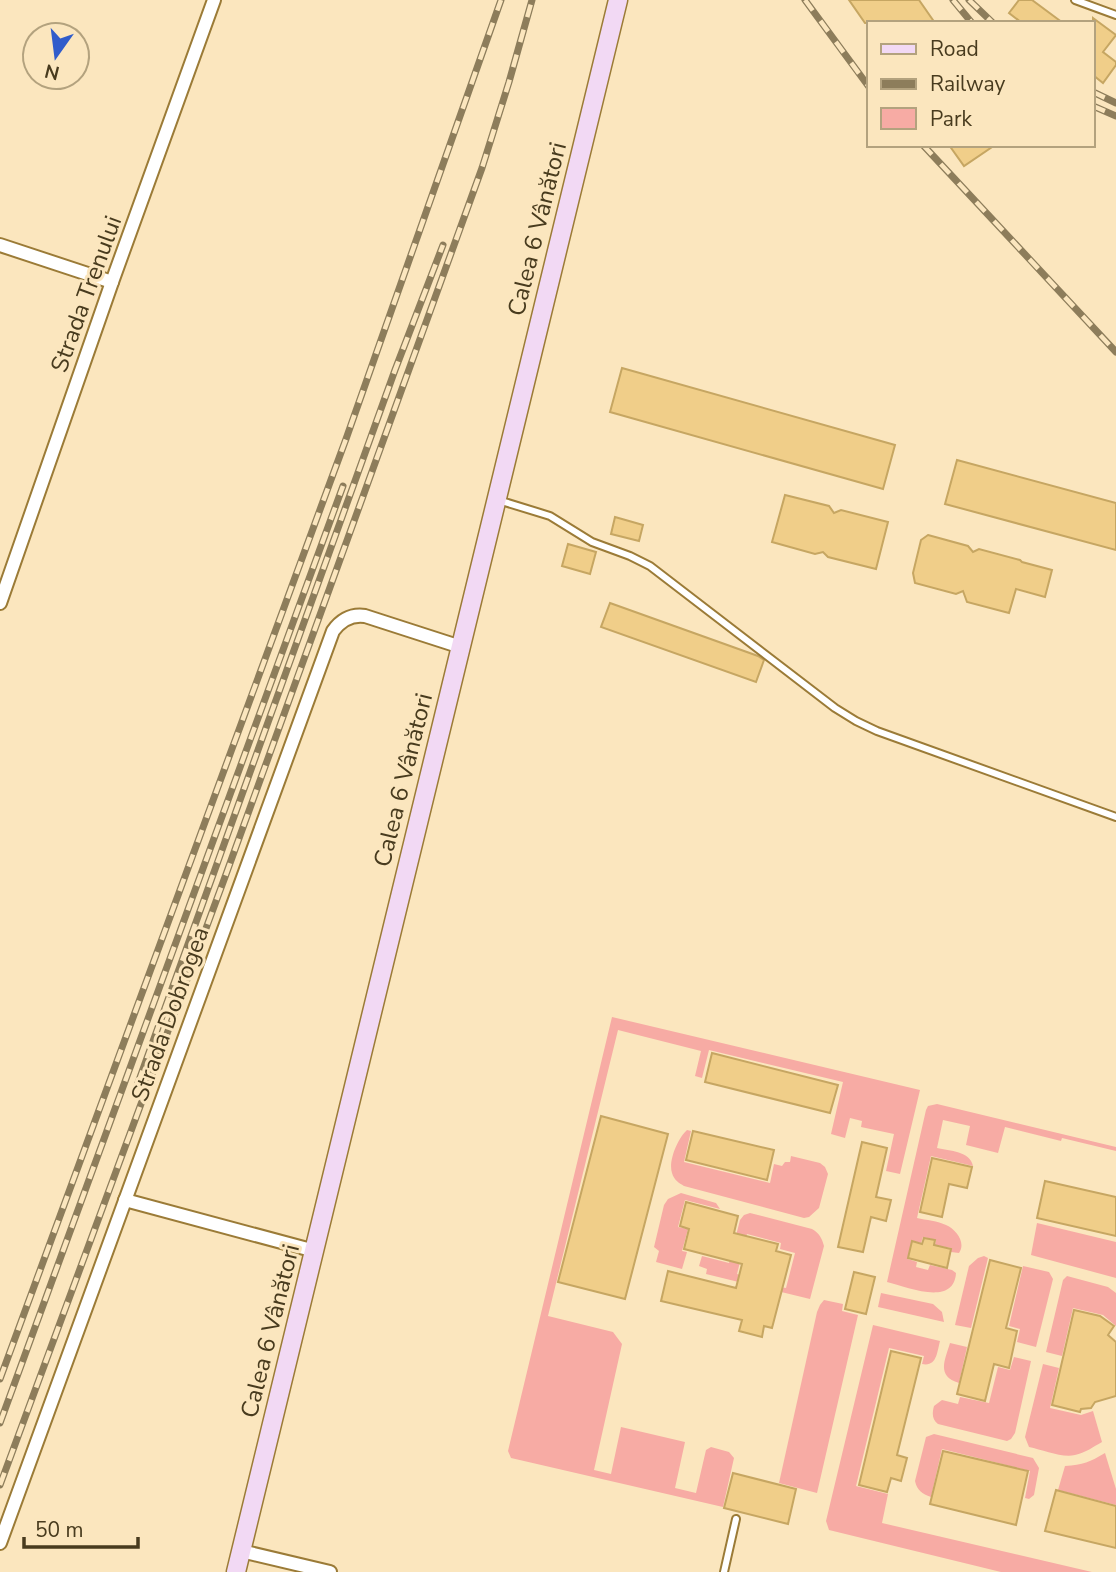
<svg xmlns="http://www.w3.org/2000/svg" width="1116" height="1572" font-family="'Nunito Sans',sans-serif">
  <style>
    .green { fill: #f7aba4 }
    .building { fill: #f0ce89; stroke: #c6a662; stroke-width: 2 }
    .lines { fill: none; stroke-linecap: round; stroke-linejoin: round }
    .service-casing { stroke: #9b7b37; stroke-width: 10 }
    .minor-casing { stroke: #9b7b37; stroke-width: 16 }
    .secondary-casing { stroke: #9b7b37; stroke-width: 21 }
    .service { stroke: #fff; stroke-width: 6 }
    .minor { stroke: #fff; stroke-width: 12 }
    .secondary { stroke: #f2d9f4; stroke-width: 18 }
    .rail-casing { stroke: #8d7d5b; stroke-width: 7 }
    .rail { stroke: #fbe6be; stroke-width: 4.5; stroke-dasharray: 13; stroke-linecap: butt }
    .labels { text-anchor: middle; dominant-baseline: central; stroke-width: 6; stroke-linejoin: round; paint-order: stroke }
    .street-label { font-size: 24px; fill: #483b1e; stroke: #fbe6be }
  </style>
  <rect width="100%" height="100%" fill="#fbe6be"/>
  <g class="green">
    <path d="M612 1017 920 1090 900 1174 886 1171 894 1134 861 1127 862 1121 850 1118 845 1138 831 1134 843 1082 709 1050 702 1078 695 1076 701 1051 618 1030 548 1316 613 1332 622 1344 594 1470 611 1474 621 1427 685 1442 675 1488 696 1493 706 1450 711 1447 729 1452 734 1458 723 1507 511 1458 508 1451Z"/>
    <path d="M937 1104 1116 1147V1151L1062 1138 1061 1141 1005 1127 998 1153 966 1145 970 1126 943 1120 937 1148C950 1151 970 1151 973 1166L931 1156 917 1218C926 1220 938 1221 946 1225 957 1230 966 1243 959 1253L951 1252V1248L935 1245 936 1240 923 1237 921 1243 912 1241 908 1259 917 1262 916 1267 928 1270 930 1265 952 1270 956 1273C954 1307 907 1287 887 1282L926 1110 928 1106Z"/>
    <path d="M687 1130 691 1131 684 1162 770 1183 774 1164 782 1166 785 1162H790L791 1156 820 1163 825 1167 828 1174 819 1208 809 1217 804 1218 684 1186C679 1183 674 1180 672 1173 668 1161 678 1138 687 1130Z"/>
    <path d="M681 1193 716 1203 720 1209 685 1200 678 1227 688 1229 682 1251 687 1252 682 1269 656 1262 659 1251 654 1247 664 1205 668 1199Z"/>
    <path d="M750 1213 812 1229C819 1233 822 1238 824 1246L810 1299 773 1290 774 1286 786 1288 795 1253 780 1249 781 1243 747 1234 737 1274 761 1281 759 1287 706 1274 707 1269 699 1266 702 1256 729 1263 740 1220 744 1215Z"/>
    <path d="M1037 1223 1116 1242V1278L1031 1255Z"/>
    <path d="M984 1256 988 1258 971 1328 955 1325 969 1266 978 1258Z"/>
    <path d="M1023 1266 1049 1272 1053 1279 1036 1347 1017 1342 1020 1329 1009 1326Z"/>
    <path d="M1067 1276 1108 1287 1116 1293V1326L1103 1315 1073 1308 1062 1356 1046 1352 1063 1280Z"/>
    <path d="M881 1293 933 1304 942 1312 944 1322 878 1307Z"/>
    <path d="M824 1300 843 1304 842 1311 858 1315 817 1493 779 1483 817 1312 820 1305Z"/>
    <path d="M873 1325 940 1341C937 1352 937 1367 922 1364L924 1356 889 1348 856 1486 888 1494 882 1523 1092 1572H1001L829 1530 826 1521Z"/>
    <path d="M950 1343 967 1347 959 1383C936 1376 945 1360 950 1343Z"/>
    <path d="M1014 1357 1031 1361 1015 1433 1011 1439 1007 1441 938 1424C932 1419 932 1414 934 1406L942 1400 958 1404 960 1397 989 1403 998 1367 1010 1370Z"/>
    <path d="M1043 1364 1059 1368 1050 1408 1081 1415 1093 1411 1102 1442C1093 1447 1085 1453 1075 1455 1062 1458 1043 1450 1029 1447L1025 1437Z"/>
    <path d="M934 1434 1033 1458 1039 1468 1034 1495 1029 1499 1025 1498 1030 1471 942 1449 931 1497C922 1494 917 1490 915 1481L926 1437Z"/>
    <path d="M1105 1453 1116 1489V1505L1058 1490 1065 1466C1083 1465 1090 1462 1105 1453Z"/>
  </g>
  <g class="building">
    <path d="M849 0H919L935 23H865Z"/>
    <path d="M1019 0H1032L1063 23H1022L1009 13Z"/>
    <path d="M1093 18 1116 35 1103 52 1116 62V65L1103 83 1093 75Z"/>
    <path d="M949 145H995L964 166Z"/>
    <path d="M622 368 895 445 883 489 610 412Z"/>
    <path d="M957 460 1116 503V550L945 504Z"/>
    <path d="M785 495 829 506 834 513 841 510 888 522 876 569 828 557 823 552 815 554 772 542Z"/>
    <path d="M615 517 643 525 639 541 611 534Z"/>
    <path d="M928 535 968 546 973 552 979 549 1020 560 1022 562 1052 570 1045 597 1016 589 1009 613 967 602 963 591 956 594 915 583 913 573 921 540Z"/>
    <path d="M568 544 596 552 590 574 562 566Z"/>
    <path d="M610 603 758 656 764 660 756 682 601 627Z"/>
    <path d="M712 1053 838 1085 830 1113 705 1082Z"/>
    <path d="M601 1116 668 1134 625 1299 558 1282Z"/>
    <path d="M693 1131 774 1150 767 1180 686 1160Z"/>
    <path d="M862 1142 887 1148 876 1197 891 1200 886 1221 871 1217 863 1252 838 1247Z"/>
    <path d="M932 1158 972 1167 967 1188 949 1184 942 1217 920 1212Z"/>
    <path d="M1045 1181 1116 1197V1236L1037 1218Z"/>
    <path d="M686 1202 738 1216 734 1233 778 1244 776 1251 791 1255 772 1328 764 1326 762 1337 739 1331 742 1320 661 1301 668 1271 736 1288 742 1264 684 1249 689 1229 680 1226Z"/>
    <path d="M924 1238 935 1240 934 1245 951 1249 947 1268 908 1258 912 1241 922 1244Z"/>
    <path d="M990 1260 1021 1268 1006 1328 1017 1331 1009 1368 994 1364 985 1401 957 1394Z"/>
    <path d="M854 1272 875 1277 866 1314 845 1309Z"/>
    <path d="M1074 1310 1100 1316 1114 1326 1108 1335 1116 1342V1396L1095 1402 1091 1408 1081 1409 1080 1412 1052 1405Z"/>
    <path d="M891 1351 921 1358 897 1455 907 1458 901 1481 891 1478 887 1492 859 1485Z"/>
    <path d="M943 1451 1028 1471 1016 1525 930 1504Z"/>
    <path d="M733 1473 796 1489 788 1524 724 1508Z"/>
    <path d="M1056 1490 1116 1506V1548L1045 1531Z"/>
  </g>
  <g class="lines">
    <g class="service-casing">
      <g id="service">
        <path d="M1075 0 1116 15"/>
        <path d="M498 500 550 516 592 542 630 556 650 566 835 708 856 721 877 731 1116 817"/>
        <path d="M724 1572 736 1519"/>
      </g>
    </g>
    <g class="minor-casing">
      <g id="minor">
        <path d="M0 245 112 282"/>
        <path d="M0 603 112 282 214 0"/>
        <path d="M125 1200 315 1251"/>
        <path d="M0 1543 333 631C341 620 351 614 365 616L461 647"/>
        <path d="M241 1551 330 1572"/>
      </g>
    </g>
    <g class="secondary-casing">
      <path id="secondary" d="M236 1572 618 0"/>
    </g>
    <use href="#service" class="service"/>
    <use href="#minor" class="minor"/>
    <use href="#secondary" class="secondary"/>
    <g class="rail-casing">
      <g id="rail">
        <path d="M805 0 869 87"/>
        <path d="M953 0 972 23"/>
        <path d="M969 0 993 23"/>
        <path d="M1093 92 1116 103"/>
        <path d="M1093 106 1116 116"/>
        <path d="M923 145 1116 352"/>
        <path d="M138 1083 395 370 443 245"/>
        <path d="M0 1379 346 439 501 0"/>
        <path d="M0 1423 343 486"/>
        <path d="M0 1485 225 877 482 168 509 82 532 0"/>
      </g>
    </g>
    <use href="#rail" class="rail"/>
  </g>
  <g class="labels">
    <g class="street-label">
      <text transform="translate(537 229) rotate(-76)">Calea 6 Vânători</text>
      <text transform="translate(86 294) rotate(-70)">Strada Trenului</text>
      <text transform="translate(403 780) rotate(-76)">Calea 6 Vânători</text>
      <text transform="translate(170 1014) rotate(-70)">Strada Dobrogea</text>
      <text transform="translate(270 1331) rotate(-76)">Calea 6 Vânători</text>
    </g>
  </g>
  <rect x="867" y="21" width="228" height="126" fill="#fbe6be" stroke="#b3a27e" stroke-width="2"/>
  <rect x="881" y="44" width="35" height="10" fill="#f2d9f4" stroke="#b3a27e" stroke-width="2"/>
  <text x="930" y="56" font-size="21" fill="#483b1e">Road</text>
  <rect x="881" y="79" width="35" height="10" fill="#8d7d5b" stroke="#b3a27e" stroke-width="2"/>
  <text x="930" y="91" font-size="21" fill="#483b1e">Railway</text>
  <rect x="881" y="108" width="35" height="21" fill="#f7aba4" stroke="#b3a27e" stroke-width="2"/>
  <text x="930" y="126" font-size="21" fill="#483b1e">Park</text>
  <g transform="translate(56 56) rotate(194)"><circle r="33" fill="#fbe6be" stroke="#b3a27e" stroke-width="2"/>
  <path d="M0-5L12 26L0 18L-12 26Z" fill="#305ccb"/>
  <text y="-10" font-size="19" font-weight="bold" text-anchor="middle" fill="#483b1e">N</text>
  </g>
  <path d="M24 1537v10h114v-10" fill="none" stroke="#483b1e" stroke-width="3.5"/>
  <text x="35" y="1537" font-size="21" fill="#483b1e" stroke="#fbe6be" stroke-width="5" paint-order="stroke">50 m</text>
</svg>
